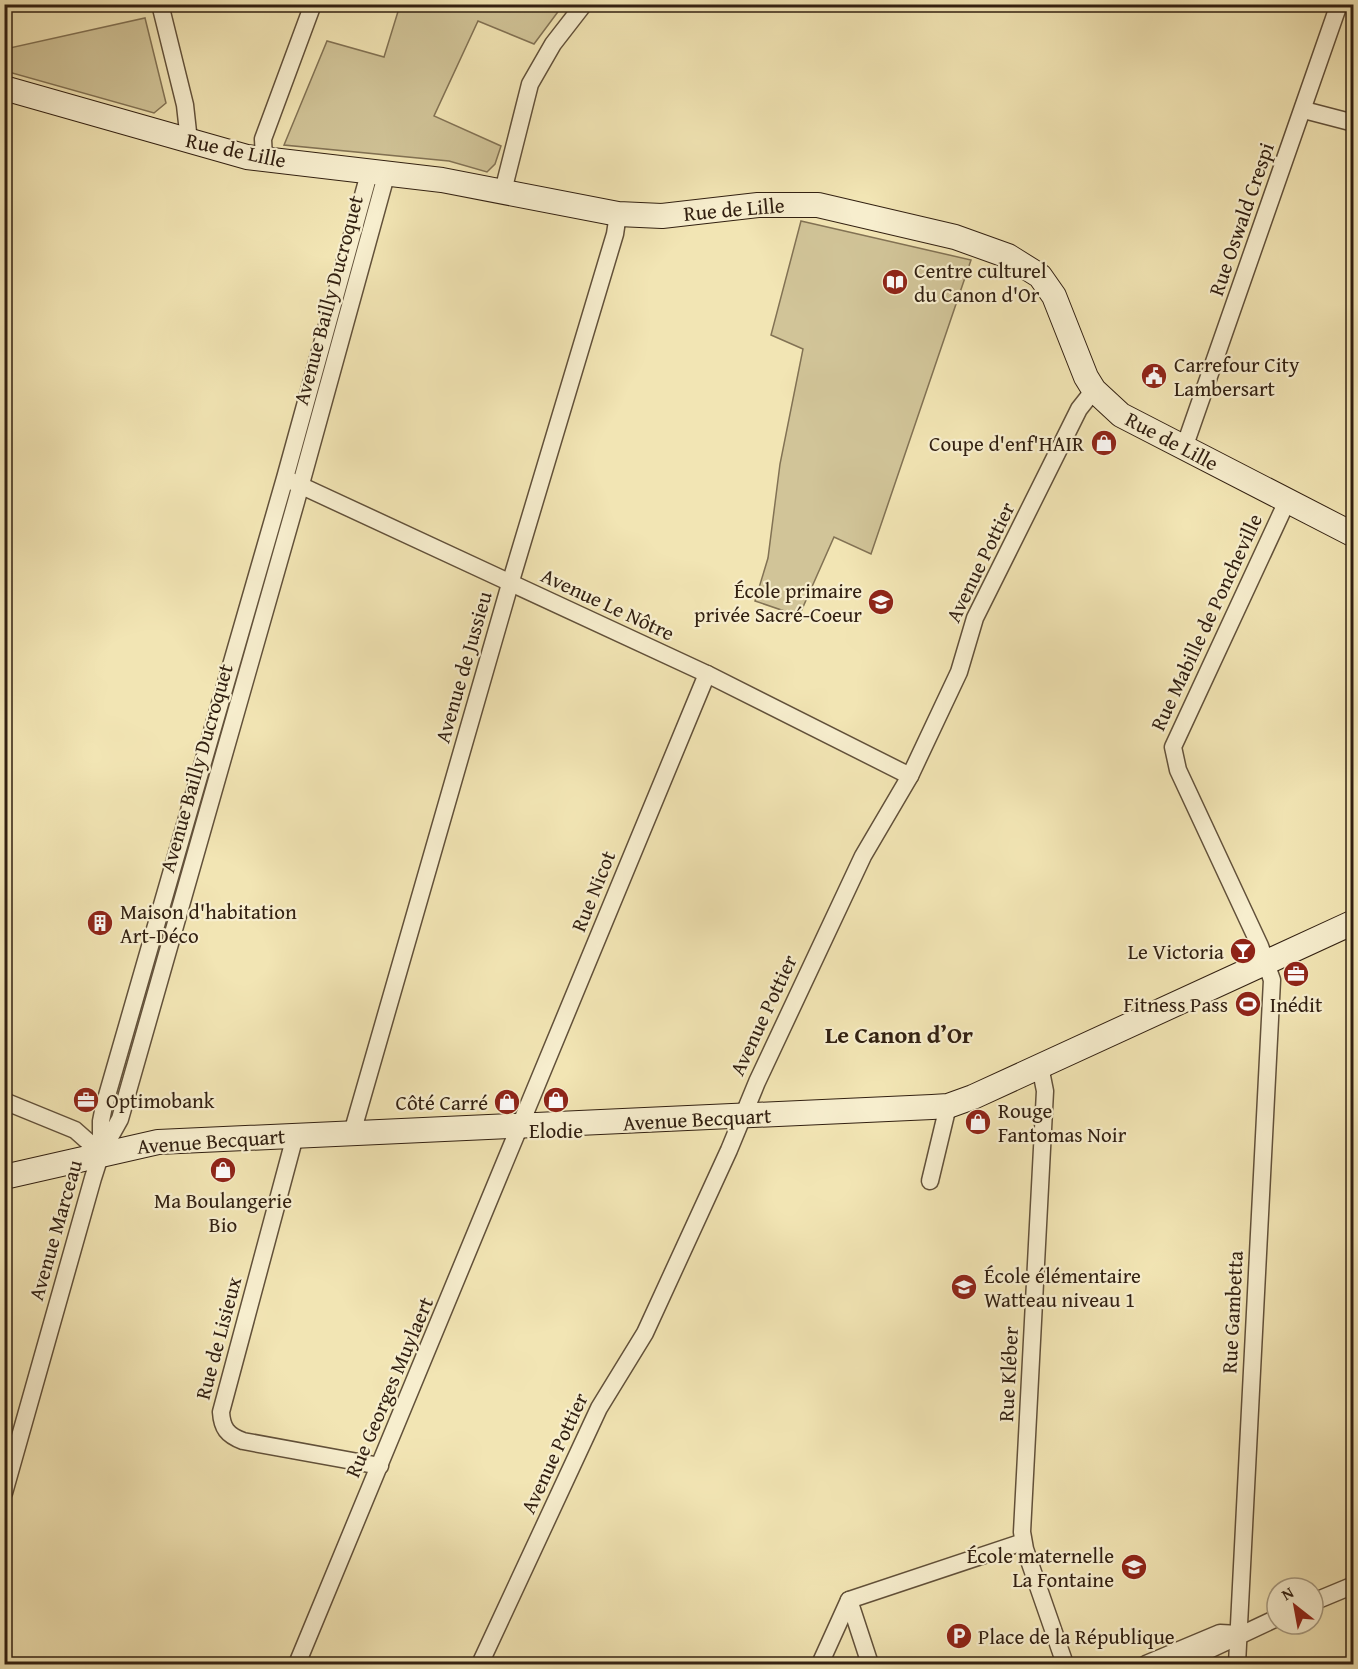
<svg xmlns="http://www.w3.org/2000/svg" width="1358" height="1669" font-family="'Gentium Book Plus',serif">
  <style>
    .green { fill: #d1c498; stroke: #827254; stroke-width: 1.5 }
    .lines { fill: none; stroke-linecap: round; stroke-linejoin: round }
    .street-casing { stroke: #62513a; stroke-width: 19 }
    .secondary-casing { stroke: #322011; stroke-width: 26 }
    .street { stroke: #f7eece; stroke-width: 16 }
    .secondary { stroke: #f7eece; stroke-width: 24 }
    .labels { text-anchor: middle; dominant-baseline: central; stroke-width: 4.5; stroke-linejoin: round; paint-order: stroke }
    .street-label { font-size: 21px; fill: #322011; stroke: #f7eece }
    .poi-label { font-size: 21px; fill: #322011; stroke: #f7eece; text-anchor: start }
    .quarter-label { font-size: 24px; font-weight: bold; fill: #322011; stroke: #f7eece }
  </style>
  <rect width="100%" height="100%" fill="#f2e5b4"/>
  <filter id="stains"><feTurbulence type="fractalNoise" baseFrequency=".00333" numOctaves="4"/><feColorMatrix values="0 0 0 0 .2 0 0 0 0 .09 0 0 0 0 .02 0 0 0 .5 -.17"/></filter>
  <radialGradient id="worn" r=".72"><stop offset=".6" stop-color="#630" stop-opacity="0"/><stop offset="1" stop-color="#630" stop-opacity=".3"/></radialGradient>
  <g class="green">
    <path d="M400 5H563L534 44 478 21 434 116 501 146 495 164 487 172 449 161 284 145 327 41 384 57Z"/>
    <path d="M145 18 166 103 154 113 5 71V49Z"/>
    <path d="M801 221 971 260 871 554 834 537 799 616 755 601 768 558 780 464 803 349 771 335Z"/>
  </g>
  <g class="lines">
    <g class="street-casing">
      <g id="street">
        <path d="M160 4 185 105 189 141"/>
        <path d="M1304 110 1354 123"/>
        <path d="M264 159 263 139 313 4"/>
        <path d="M503 191 530 84 553 44 584 4"/>
        <path d="M1184 448 1339 4"/>
        <path d="M291 481 707 674 910 776"/>
        <path d="M1040 1066 1045 1091 1022 1532 1025 1549 1065 1664"/>
        <path d="M4 1101 75 1130 101 1153"/>
        <path d="M352 1133 510 584 615 234 618 214"/>
        <path d="M295 1136 221 1412C222 1428 227 1435 243 1441L380 1466"/>
        <path d="M101 1152V1121L104 1106 285 478 370 170"/>
        <path d="M930 1181 948 1106"/>
        <path d="M4 1493 93 1178 101 1153 120 1119 296 502 387 172"/>
        <path d="M849 1600 870 1664"/>
        <path d="M1313 1602 1354 1585"/>
        <path d="M297 1664 707 674"/>
        <path d="M480 1664 599 1408 645 1333 729 1150 757 1082 863 856 910 776 959 672 975 618 1079 409 1094 390"/>
        <path d="M820 1664 849 1600 1023 1542"/>
        <path d="M1146 1664 1220 1633 1239 1634"/>
        <path d="M1179 1664 1277 1618"/>
        <path d="M1237 1664 1272 980 1260 946 1178 770 1173 747 1288 499"/>
      </g>
    </g>
    <g class="secondary-casing">
      <g id="secondary">
        <path d="M4 88 247 157 442 180 618 214 662 216 758 205H818L955 237 1008 256 1040 276 1054 296 1086 377 1094 390 1121 415 1354 535"/>
        <path d="M4 1177 158 1142 932 1107 948 1106 973 1097 1354 922"/>
      </g>
    </g>
    <use href="#street" class="street"/>
    <use href="#secondary" class="secondary"/>
  </g>
  <defs>
    <g id="library-disc" transform="scale(1.35)"><circle r="9.5" fill="#8f2418" stroke="#f7eece"/><path d="M-6-4Q-3-5.5-.7-3.5V5Q-3 3-6 4ZM6-4Q3-5.5 .7-3.5V5Q3 3 6 4Z" fill="#fff"/></g>
    <g id="civic-disc" transform="scale(1.35)"><circle r="9.5" fill="#8f2418" stroke="#f7eece"/><path d="M-.6-6.5H3V-4.5H.6V-3L4-1V1h2V6H-6V1h2V-1L-.6-3ZM-1.2 2.5V6h2.4V2.5Z" fill="#fff"/></g>
    <g id="shop-disc" transform="scale(1.35)"><circle r="9.5" fill="#8f2418" stroke="#f7eece"/><path d="M-5-2.5h2.3a2.7 3.5 0 0 1 5.4 0H5L5.5 6h-11ZM-1.5-2.5h3a1.5 2.3 0 0 0-3 0Z" fill="#fff"/></g>
    <g id="school-disc" transform="scale(1.35)"><circle r="9.5" fill="#8f2418" stroke="#f7eece"/><path d="M0-5L7-2L0 1L-7-2ZM-4 1L0 2.5L4 1V4Q0 6-4 4Z" fill="#fff"/></g>
    <g id="building-disc" transform="scale(1.35)"><circle r="9.5" fill="#8f2418" stroke="#f7eece"/><path d="M-4-6H4V6H1V3H-1V6H-4ZM-2.5-4.3h1.7v1.8h-1.7ZM.8-4.3h1.7v1.8H.8ZM-2.5-1h1.7V.8h-1.7ZM.8-1h1.7V.8H.8Z" fill="#fff"/></g>
    <g id="bar-disc" transform="scale(1.35)"><circle r="9.5" fill="#8f2418" stroke="#f7eece"/><path d="M-6-5H6L.8 .8V4.5H3.5V6h-7V4.5H-.8V.8Z" fill="#fff"/></g>
    <g id="office-disc" transform="scale(1.35)"><circle r="9.5" fill="#8f2418" stroke="#f7eece"/><path d="M-6-3h4V-5.5h4V-3h4V5H-6ZM-1-4.5V-3h2v-1.5ZM-6 0V1H6V0Z" fill="#fff"/></g>
    <g id="stadium-disc" transform="scale(1.35)"><circle r="9.5" fill="#8f2418" stroke="#f7eece"/><path d="M0-5a6.5 5 0 1 0 0 10a6.5 5 0 1 0 0-10ZM-3.5-1.8h7v3.6h-7Z" fill="#fff"/></g>
    <g id="parking-disc" transform="scale(1.35)"><circle r="9.5" fill="#8f2418" stroke="#f7eece"/><path d="M-3.5-5.5H1a3.5 3.5 0 0 1 0 7H-1V5.5H-3.5ZM-1-3.4V-.6H.8a1.4 1.4 0 0 0 0-2.8Z" fill="#fff"/></g>
  </defs>
  <g fill-rule="evenodd">
    <use href="#library-disc" x="895" y="282"/>
    <use href="#civic-disc" x="1154" y="376"/>
    <use href="#shop-disc" x="1104" y="443"/>
    <use href="#school-disc" x="881" y="602"/>
    <use href="#building-disc" x="100" y="923"/>
    <use href="#bar-disc" x="1243" y="951"/>
    <use href="#office-disc" x="1296" y="974"/>
    <use href="#stadium-disc" x="1248" y="1004"/>
    <use href="#office-disc" x="86" y="1100"/>
    <use href="#shop-disc" x="556" y="1100"/>
    <use href="#shop-disc" x="507" y="1102"/>
    <use href="#shop-disc" x="978" y="1122"/>
    <use href="#shop-disc" x="223" y="1170"/>
    <use href="#school-disc" x="964" y="1287"/>
    <use href="#school-disc" x="1134" y="1567"/>
    <use href="#parking-disc" x="959" y="1636"/>
  </g>
  <g class="labels">
    <g class="street-label">
      <text transform="translate(236 150) rotate(12)">Rue de Lille</text>
      <text transform="translate(734 209) rotate(-5)">Rue de Lille</text>
      <text transform="translate(1241 219) rotate(-71)">Rue Oswald Crespi</text>
      <text transform="translate(328 300) rotate(-75)">Avenue Bailly Ducroquet</text>
      <text transform="translate(1172 441) rotate(28)">Rue de Lille</text>
      <text transform="translate(980 562) rotate(-64)">Avenue Pottier</text>
      <text transform="translate(608 604) rotate(25)">Avenue Le Nôtre</text>
      <text transform="translate(1206 622) rotate(-65)">Rue Mabille de Poncheville</text>
      <text transform="translate(463 667) rotate(-74)">Avenue de Jussieu</text>
      <text transform="translate(196 768) rotate(-74)">Avenue Bailly Ducroquet</text>
      <text transform="translate(593 891) rotate(-68)">Rue Nicot</text>
      <text transform="translate(763 1015) rotate(-65)">Avenue Pottier</text>
      <text transform="translate(697 1119) rotate(-3)">Avenue Becquart</text>
      <text transform="translate(211 1141) rotate(-4)">Avenue Becquart</text>
      <text transform="translate(55 1230) rotate(-74)">Avenue Marceau</text>
      <text transform="translate(1232 1312) rotate(-87)">Rue Gambetta</text>
      <text transform="translate(218 1338) rotate(-75)">Rue de Lisieux</text>
      <text transform="translate(1008 1374) rotate(-87)">Rue Kléber</text>
      <text transform="translate(389 1387) rotate(-67)">Rue Georges Muylaert</text>
      <text transform="translate(554 1453) rotate(-65)">Avenue Pottier</text>
    </g>
    <g class="poi-label">
      <text x="914" y="270">Centre culturel<tspan x="914" dy="24">du Canon d'Or</tspan></text>
      <text x="1174" y="364">Carrefour City<tspan x="1174" dy="24">Lambersart</tspan></text>
      <text x="1084" y="443" text-anchor="end">Coupe d'enf'HAIR</text>
      <text x="862" y="590" text-anchor="end">École primaire<tspan x="862" dy="24">privée Sacré-Coeur</tspan></text>
      <text x="120" y="911">Maison d'habitation<tspan x="120" dy="24">Art-Déco</tspan></text>
      <text x="1224" y="951" text-anchor="end">Le Victoria</text>
      <text x="1228" y="1004" text-anchor="end">Fitness Pass</text>
      <text x="1296" y="1004" text-anchor="middle">Inédit</text>
      <text x="106" y="1100">Optimobank</text>
      <text x="488" y="1102" text-anchor="end">Côté Carré</text>
      <text x="998" y="1110">Rouge<tspan x="998" dy="24">Fantomas Noir</tspan></text>
      <text x="556" y="1130" text-anchor="middle">Elodie</text>
      <text x="223" y="1200" text-anchor="middle">Ma Boulangerie<tspan x="223" dy="24">Bio</tspan></text>
      <text x="984" y="1275">École élémentaire<tspan x="984" dy="24">Watteau niveau 1</tspan></text>
      <text x="1114" y="1555" text-anchor="end">École maternelle<tspan x="1114" dy="24">La Fontaine</tspan></text>
      <text x="978" y="1636">Place de la République</text>
    </g>
    <g class="quarter-label">
      <text x="899" y="1034">Le Canon d’Or</text>
    </g>
  </g>
  <rect width="1358" height="1669" fill="none" stroke="#f2e5b4" stroke-width="24"/>
  <rect x="6" y="6" width="1346" height="1657" fill="none" stroke="#322011" stroke-width="3"/>
  <rect x="12" y="12" width="1334" height="1645" fill="none" stroke="#322011" stroke-width="1.5"/>
  <g transform="translate(1295 1606) rotate(329)"><circle r="28" fill="#f7eece" stroke="#a89c82" stroke-width="1.5"/>
  <path d="M0-4.5L10 22L0 15L-10 22Z" fill="#8f2418"/>
  <text y="-9" font-size="16" font-weight="bold" text-anchor="middle" fill="#322011">N</text>
  </g>
  <rect width="100%" height="100%" filter="url(#stains)"/>
  <rect width="100%" height="100%" fill="url(#worn)"/>
</svg>
